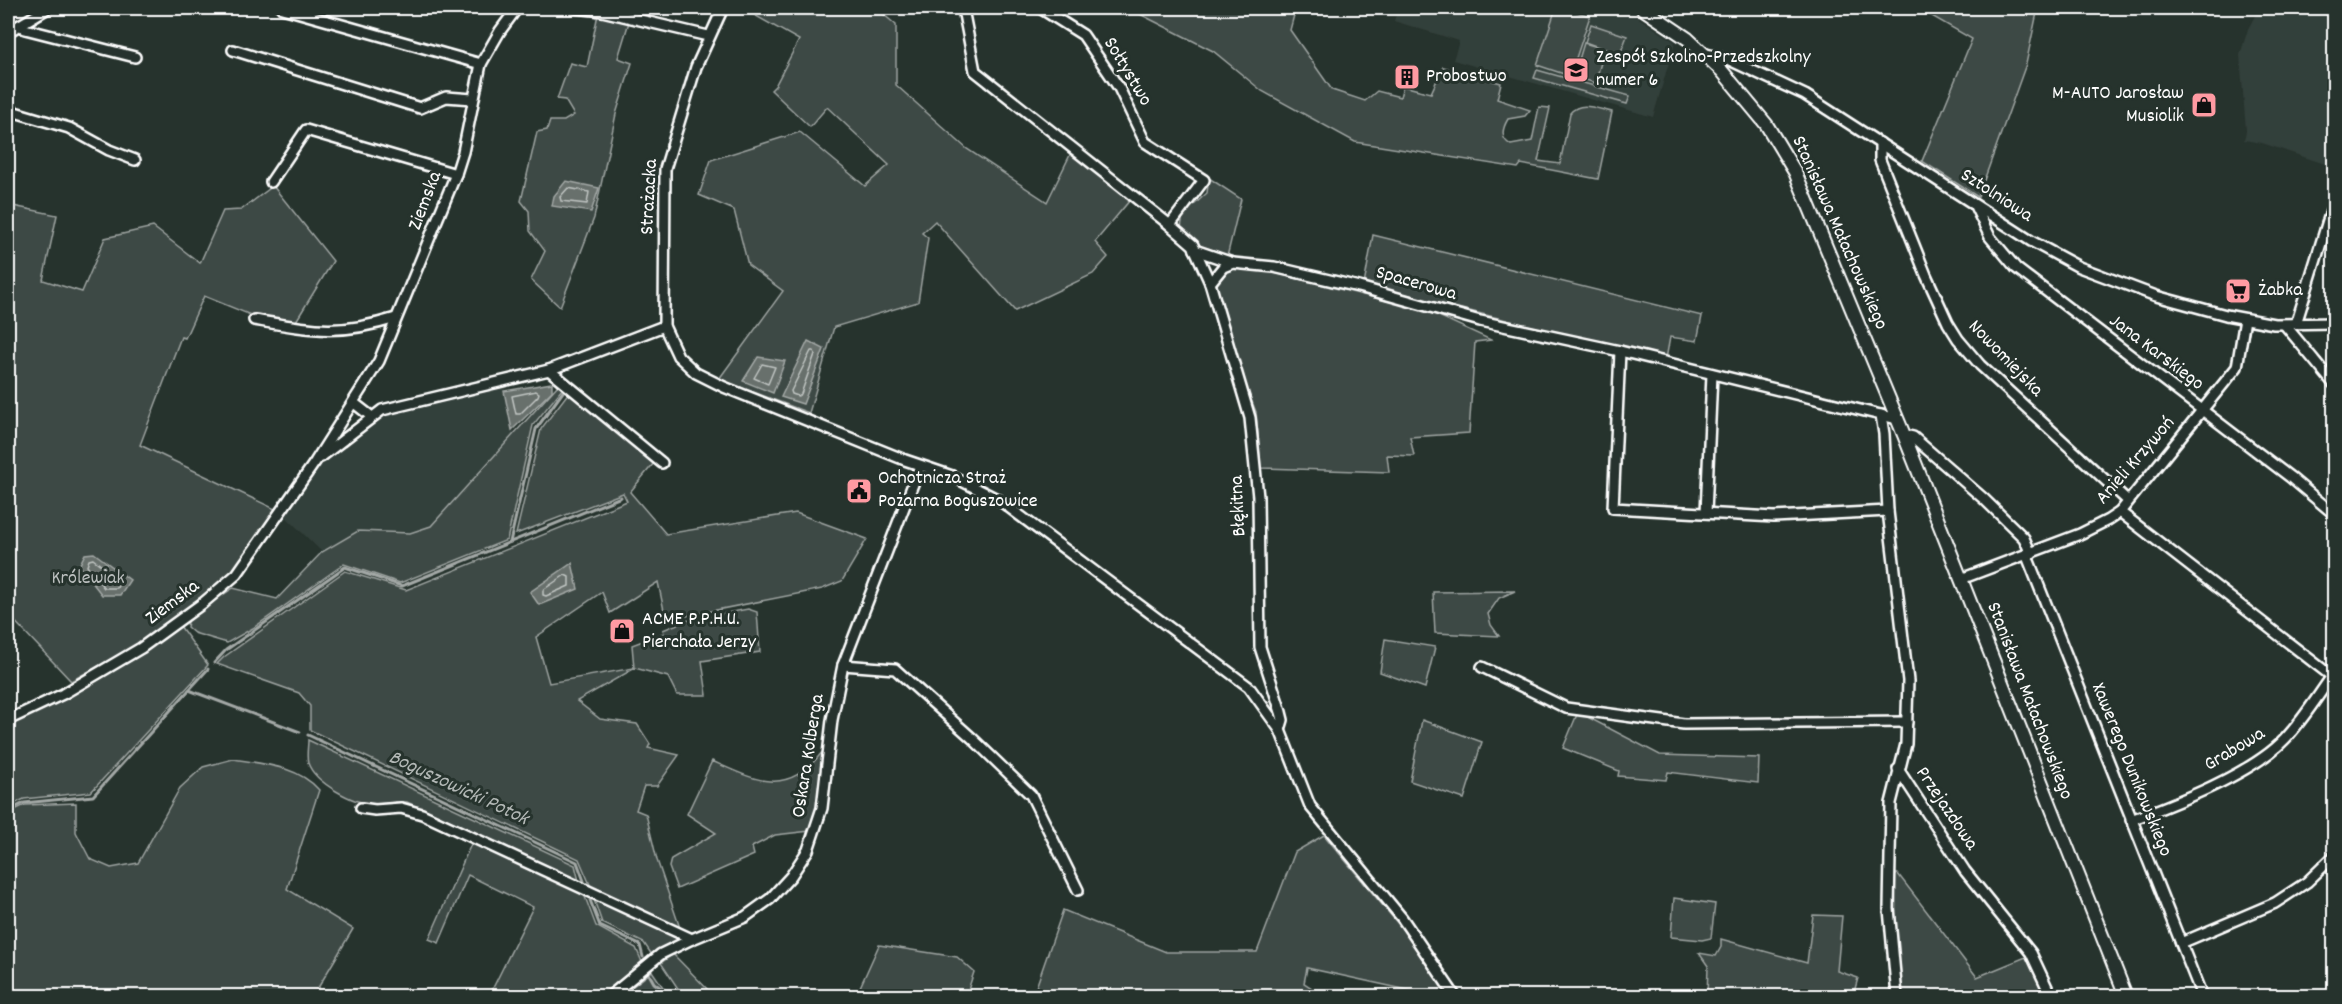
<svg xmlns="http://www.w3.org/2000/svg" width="2342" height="1004" font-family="Dekko,sans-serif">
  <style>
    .built { fill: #333f3a }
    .green { fill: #3e4944; stroke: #9ea4a2; stroke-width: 1.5 }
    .water { fill: #67706c; stroke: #a4a9a7; stroke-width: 1.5 }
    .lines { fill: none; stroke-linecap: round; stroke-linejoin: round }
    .shore { stroke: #c2c6c4; stroke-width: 1.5 }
    .stream { stroke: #a4a9a7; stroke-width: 3 }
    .street-casing { stroke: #fff; stroke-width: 14 }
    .secondary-casing { stroke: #fff; stroke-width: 16 }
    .street { stroke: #26332d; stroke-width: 9 }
    .secondary { stroke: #26332d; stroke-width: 12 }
    .labels { text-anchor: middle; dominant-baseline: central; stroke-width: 6; stroke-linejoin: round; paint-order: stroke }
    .poi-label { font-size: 20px; fill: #fff; stroke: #26332d; text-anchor: start }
    .street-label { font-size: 20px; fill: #fff; stroke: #26332d }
    .park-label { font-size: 20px; fill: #bbbfbe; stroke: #26332d }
    .water-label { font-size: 21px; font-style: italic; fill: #b3b8b6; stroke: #26332d }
  </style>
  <rect width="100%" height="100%" fill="#26332d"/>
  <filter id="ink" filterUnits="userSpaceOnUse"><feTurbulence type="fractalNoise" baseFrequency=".0167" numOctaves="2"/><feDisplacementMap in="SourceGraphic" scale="12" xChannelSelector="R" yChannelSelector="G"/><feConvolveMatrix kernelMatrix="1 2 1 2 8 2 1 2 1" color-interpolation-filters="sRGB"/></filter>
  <g filter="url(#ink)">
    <g class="built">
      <path d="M1398 8H1624L1675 42 1653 117 1453 60 1459 41 1394 21Z"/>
      <path d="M2259 8H2334V167L2262 143 2244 140 2246 131 2240 55 2248 29Z"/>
      <path d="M504 385 512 429 516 433 431 526 410 533 358 531 322 552 284 515 312 473 372 421 408 408Z"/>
    </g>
    <g class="green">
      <path d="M742 8H876L896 25V85L967 149 1047 202 1071 153 1130 200 1095 242 1108 257 1093 274 1015 311 935 221 922 233 928 238 918 302 834 327 809 413 719 379 783 291 748 265 734 210 699 195 711 160 800 132 865 186 889 165 827 107 810 127 771 90 775 86 799 40Z"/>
      <path d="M1128 8H1299L1294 15 1290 30 1332 90 1365 101 1377 91 1400 97 1403 86 1431 93 1443 67 1501 83 1497 99 1530 110 1525 116 1508 119C1502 129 1500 139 1511 145L1532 141 1539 107 1550 108 1538 161 1560 164 1570 113C1581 100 1597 109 1612 112L1598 179 1521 164 1518 168 1355 142 1262 91 1213 51Z"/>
      <path d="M1556 8H1564L1590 16 1570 76 1537 65Z"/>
      <path d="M1918 8H2038L2026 64 1978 197 1922 161 1972 39Z"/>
      <path d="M598 14 629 22 618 58 632 63 616 114 594 218 560 307 531 280 545 251 530 231 529 211 521 201 537 132 547 130 550 121H564L574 115 565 100 557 99 570 63 587 67Z"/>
      <path d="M1591 24 1627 36 1620 54 1605 49 1595 83 1574 76 1584 43 1601 48 1585 42Z"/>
      <path d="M1537 70 1630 96 1627 104 1534 78Z"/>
      <path d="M1209 178 1241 199 1227 257C1209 252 1193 244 1181 228L1183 215 1207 193Z"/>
      <path d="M273 186 333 261 290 331 204 296 185 338 181 337 140 445 275 509 233 572 148 639 71 681 8 614V205L57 215 43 280 82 292 105 238 153 227 200 263 223 211 241 210Z"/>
      <path d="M1373 235 1702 316 1697 341 1670 337 1666 359 1364 285Z"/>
      <path d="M1242 265 1428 311 1491 340 1475 342 1469 433 1410 437 1414 456 1387 455 1389 472 1261 468 1256 412 1241 374 1216 284 1219 274Z"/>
      <path d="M558 385 563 388 533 425 507 540 400 583 344 564 253 628 227 643 194 633 187 627 189 617 233 588 277 599 322 552 358 531 410 533 431 526Z"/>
      <path d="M569 392 654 463 630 492 666 534 796 513 867 539 842 581 822 589 666 620 658 582 610 613 602 592 536 637 549 683 634 668 632 645 664 633 663 630 685 621 748 609 757 612 760 652 702 661 707 695H677L668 677 635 668 577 701 600 719 637 724 650 744 648 748 679 755 657 786H644L636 810 646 814 657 860 680 928 591 887 579 859 310 730V706L299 693 217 664 224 657 345 571 406 590 627 501 623 493 516 534 541 429Z"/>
      <path d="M1515 591 1499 598 1488 614 1491 625 1499 636 1435 633 1433 592Z"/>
      <path d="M180 626 208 665 91 792 24 799 8 807V725C69 700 124 662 180 626Z"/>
      <path d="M1385 639 1435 647 1425 688 1380 672Z"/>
      <path d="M1578 712 1660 755 1759 758 1758 783 1668 772 1666 780 1618 776 1619 771 1563 748Z"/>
      <path d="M1422 720 1482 742 1464 799 1410 781Z"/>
      <path d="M308 740 575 865 579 881 537 864 407 802C395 801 386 804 374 804 354 804 315 783 308 763 306 756 308 747 308 740Z"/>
      <path d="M823 751 817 810 810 831 775 835 752 847 754 855 677 889 669 867 671 859 716 833 687 814 712 761C757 781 787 798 823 751Z"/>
      <path d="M233 759C264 764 298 766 319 790L287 889 353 929 315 993 318 996H19L8 982V813L25 805 76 803V832L90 859 111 868 138 863 180 788 203 767Z"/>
      <path d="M1324 835 1404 931 1448 996H1435L1307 968 1304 983 1324 996H1033L1063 910 1166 952H1257L1295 852Z"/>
      <path d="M472 842 584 894 596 926 636 948 642 962 603 996H489L533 907 468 875 439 943 429 939Z"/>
      <path d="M1895 874H1898L1977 977 2026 957V952L2044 991 2029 996H1899L1897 981Z"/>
      <path d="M593 897 682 939 652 955 644 943 602 923Z"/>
      <path d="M1674 898 1715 904 1711 938 1702 940 1671 937Z"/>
      <path d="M1813 915 1842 916 1837 971 1858 978 1853 996H1779L1773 991 1762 996H1707L1708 966 1699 953 1716 956 1721 947V939L1807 963Z"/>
      <path d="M879 945 957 957 974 972 966 996H856Z"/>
      <path d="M673 954 714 996H683L661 963Z"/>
      <path d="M652 971 669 996H620L649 974Z"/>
    </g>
    <g class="water">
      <path d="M566 181 599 188 591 212 552 206 554 196Z"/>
      <path d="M808 341 824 349 803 404 781 397Z"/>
      <path d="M758 357 785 361 773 393 743 381Z"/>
      <path d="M552 383V391L512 430 504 391Z"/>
      <path d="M94 553 130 580 120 595H102L79 566 85 554Z"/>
      <path d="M572 563 578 589 539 605 530 592Z"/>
    </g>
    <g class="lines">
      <g class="shore">
        <path d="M568 188 589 192 587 204 561 201 560 197Z"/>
        <path d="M811 351H814L815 354 801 394 798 396 792 394 791 391Z"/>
        <path d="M762 364 775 367 768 384 754 378Z"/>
        <path d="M536 391 539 393 538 396 520 414H516L512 396Z"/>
        <path d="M93 559 120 580 117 588H104L87 566 89 560Z"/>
        <path d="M565 575 569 577V586L546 596 543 595V590Z"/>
      </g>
      <g class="stream">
        <path d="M510 542 536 429 565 389"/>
        <path d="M214 663 226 650 345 567 402 586 621 497"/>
        <path d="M189 690 300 732"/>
        <path d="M308 735 577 862 584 881"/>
        <path d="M8 811 24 803 93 796 208 669"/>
        <path d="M590 900 600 926 640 945 643 957"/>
        <path d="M649 974 654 983 672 996"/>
      </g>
      <g class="street-casing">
        <g id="street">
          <path d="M282 8 481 64"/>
          <path d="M576 8 602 11 708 36"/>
          <path d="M723 8 696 67 665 169 664 326 678 356 696 373 724 387 905 460 952 476 999 500 1249 687 1280 730 1310 806 1402 918 1455 996"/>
          <path d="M961 8 963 9 975 71 1170 225"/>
          <path d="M1040 8 1083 35 1119 88 1145 142 1204 180 1170 225 1193 245 1210 283 1250 418 1258 497 1260 647 1281 712 1283 720 1280 730"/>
          <path d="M20 25 25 29 135 57"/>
          <path d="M8 32 48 8"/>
          <path d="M233 50 420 108 446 97 473 99"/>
          <path d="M1706 54 1727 59 1805 95 2031 241 2079 267 2156 296 2226 315 2274 324 2334 323"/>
          <path d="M8 110 69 128 109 150 135 160"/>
          <path d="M1880 143V160L1926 275 1948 323 1958 339 1980 365 2128 501"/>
          <path d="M271 182 306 130 456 174"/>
          <path d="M1975 206 1990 237 2016 268 2290 477 2334 514"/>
          <path d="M1195 250 1233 263"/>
          <path d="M1210 283 1223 267 1233 263 1274 267 1359 287 1480 321 1620 351 1897 419"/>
          <path d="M254 320C312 330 338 336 396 318"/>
          <path d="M2296 324 2334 201"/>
          <path d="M2285 325 2334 384"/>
          <path d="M1620 351 1613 508 1774 517 1888 511"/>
          <path d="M549 370 662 463"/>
          <path d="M354 403 372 417"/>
          <path d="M1881 415 1884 434 1888 511 1908 681 1906 744 1891 803 1889 909 1897 996"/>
          <path d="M1904 435 1913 437 1984 499 2024 538 2031 554"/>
          <path d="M321 457 382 410 549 370 664 326"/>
          <path d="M2120 512 2334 678"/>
          <path d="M1706 513 1712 374"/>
          <path d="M2027 556 2202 996"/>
          <path d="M1961 579 2080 534 2108 520 2120 512 2237 367 2245 319"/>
          <path d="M843 665 895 669 972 738 1031 795 1078 890"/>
          <path d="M1482 667 1566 708 1684 724 1907 722"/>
          <path d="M8 720 63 694 141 648 203 603 237 574 315 462 379 361 456 174 463 152 481 64 500 31 517 8"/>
          <path d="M1898 769 1965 871 2031 953 2051 996"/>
          <path d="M361 808 375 810 401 808 422 814 692 939"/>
          <path d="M2131 820C2176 803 2252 774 2285 739 2303 720 2317 697 2332 676"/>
          <path d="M2181 943 2275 903 2307 882 2334 856"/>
          <path d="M610 996 661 954 692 939 745 917 770 899 791 876 808 850 822 808 832 720 843 665 920 466"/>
        </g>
      </g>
      <g class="secondary-casing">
        <path id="secondary" d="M1642 8 1688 39 1722 71 1766 124 1795 172 1904 435 2126 996"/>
      </g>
      <use href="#street" class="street"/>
      <use href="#secondary" class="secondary"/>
    </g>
  </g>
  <defs>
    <g id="school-square" transform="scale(1.35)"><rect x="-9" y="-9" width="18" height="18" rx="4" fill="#ff9aa2" stroke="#26332d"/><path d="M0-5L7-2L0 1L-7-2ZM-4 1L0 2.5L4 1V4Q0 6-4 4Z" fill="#111"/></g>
    <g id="building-square" transform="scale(1.35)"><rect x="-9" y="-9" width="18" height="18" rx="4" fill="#ff9aa2" stroke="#26332d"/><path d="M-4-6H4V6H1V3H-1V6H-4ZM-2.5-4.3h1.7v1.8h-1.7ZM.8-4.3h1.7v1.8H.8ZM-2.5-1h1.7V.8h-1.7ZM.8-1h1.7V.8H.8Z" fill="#111"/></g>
    <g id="shop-square" transform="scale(1.35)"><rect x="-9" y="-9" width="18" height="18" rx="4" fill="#ff9aa2" stroke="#26332d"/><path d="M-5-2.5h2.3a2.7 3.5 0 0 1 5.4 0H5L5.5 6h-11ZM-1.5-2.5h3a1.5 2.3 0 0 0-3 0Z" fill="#111"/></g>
    <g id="supermarket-square" transform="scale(1.35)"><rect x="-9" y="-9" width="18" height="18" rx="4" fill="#ff9aa2" stroke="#26332d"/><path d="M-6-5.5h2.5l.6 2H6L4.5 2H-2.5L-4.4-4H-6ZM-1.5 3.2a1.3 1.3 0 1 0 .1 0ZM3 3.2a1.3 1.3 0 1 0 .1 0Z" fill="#111"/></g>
    <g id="civic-square" transform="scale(1.35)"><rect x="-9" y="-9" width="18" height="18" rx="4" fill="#ff9aa2" stroke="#26332d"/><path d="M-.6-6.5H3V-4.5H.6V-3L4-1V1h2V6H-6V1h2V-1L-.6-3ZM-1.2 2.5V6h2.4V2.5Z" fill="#111"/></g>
  </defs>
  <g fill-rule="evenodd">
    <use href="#school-square" x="1576" y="70"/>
    <use href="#building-square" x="1407" y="77"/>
    <use href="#shop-square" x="2204" y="105"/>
    <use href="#supermarket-square" x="2238" y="291"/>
    <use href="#civic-square" x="859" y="491"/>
    <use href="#shop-square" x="622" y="631"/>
  </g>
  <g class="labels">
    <g class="poi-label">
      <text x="1596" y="58">Zespół Szkolno-Przedszkolny<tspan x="1596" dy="23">numer 6</tspan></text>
      <text x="1426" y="77">Probostwo</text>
      <text x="2184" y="94" text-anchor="end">M-AUTO Jarosław<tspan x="2184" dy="23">Musiolik</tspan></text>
      <text x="2258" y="291">Żabka</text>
      <text x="878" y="479">Ochotnicza Straż<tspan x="878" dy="23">Pożarna Boguszowice</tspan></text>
      <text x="642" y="620">ACME P.P.H.U.<tspan x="642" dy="23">Pierchała Jerzy</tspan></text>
    </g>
    <g class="street-label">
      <text transform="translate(1127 72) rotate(59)">Sołtystwo</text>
      <text transform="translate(1996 196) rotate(33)">Sztolniowa</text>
      <text transform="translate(650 197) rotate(-87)">Strażacka</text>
      <text transform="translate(426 201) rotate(-69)">Ziemska</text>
      <text transform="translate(1839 233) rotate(66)">Stanisława Małachowskiego</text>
      <text transform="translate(1416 284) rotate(16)">Spacerowa</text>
      <text transform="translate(2156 353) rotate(37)">Jana Karskiego</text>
      <text transform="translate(2005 359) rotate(46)">Nowomiejska</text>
      <text transform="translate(2136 461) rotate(-49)">Anieli Krzywoń</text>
      <text transform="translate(1239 506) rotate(-93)">Błękitna</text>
      <text transform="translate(173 603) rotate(-37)">Ziemska</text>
      <text transform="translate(2029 701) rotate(69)">Stanisława Małachowskiego</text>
      <text transform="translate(2235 750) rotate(-31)">Grabowa</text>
      <text transform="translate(809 756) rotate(-81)">Oskara Kolberga</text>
      <text transform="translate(2131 770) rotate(68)">Xawerego Dunikowskiego</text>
      <text transform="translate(1946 809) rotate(56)">Przejazdowa</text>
    </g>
    <g class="park-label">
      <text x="88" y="579">Królewiak</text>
    </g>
    <g class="water-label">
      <text transform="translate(458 789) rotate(25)">Boguszowicki Potok</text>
    </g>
  </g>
  <rect width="2342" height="1004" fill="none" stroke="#26332d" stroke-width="30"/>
  <rect x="15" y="15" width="2312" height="974" fill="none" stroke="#fff" stroke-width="2" filter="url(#ink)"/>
</svg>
